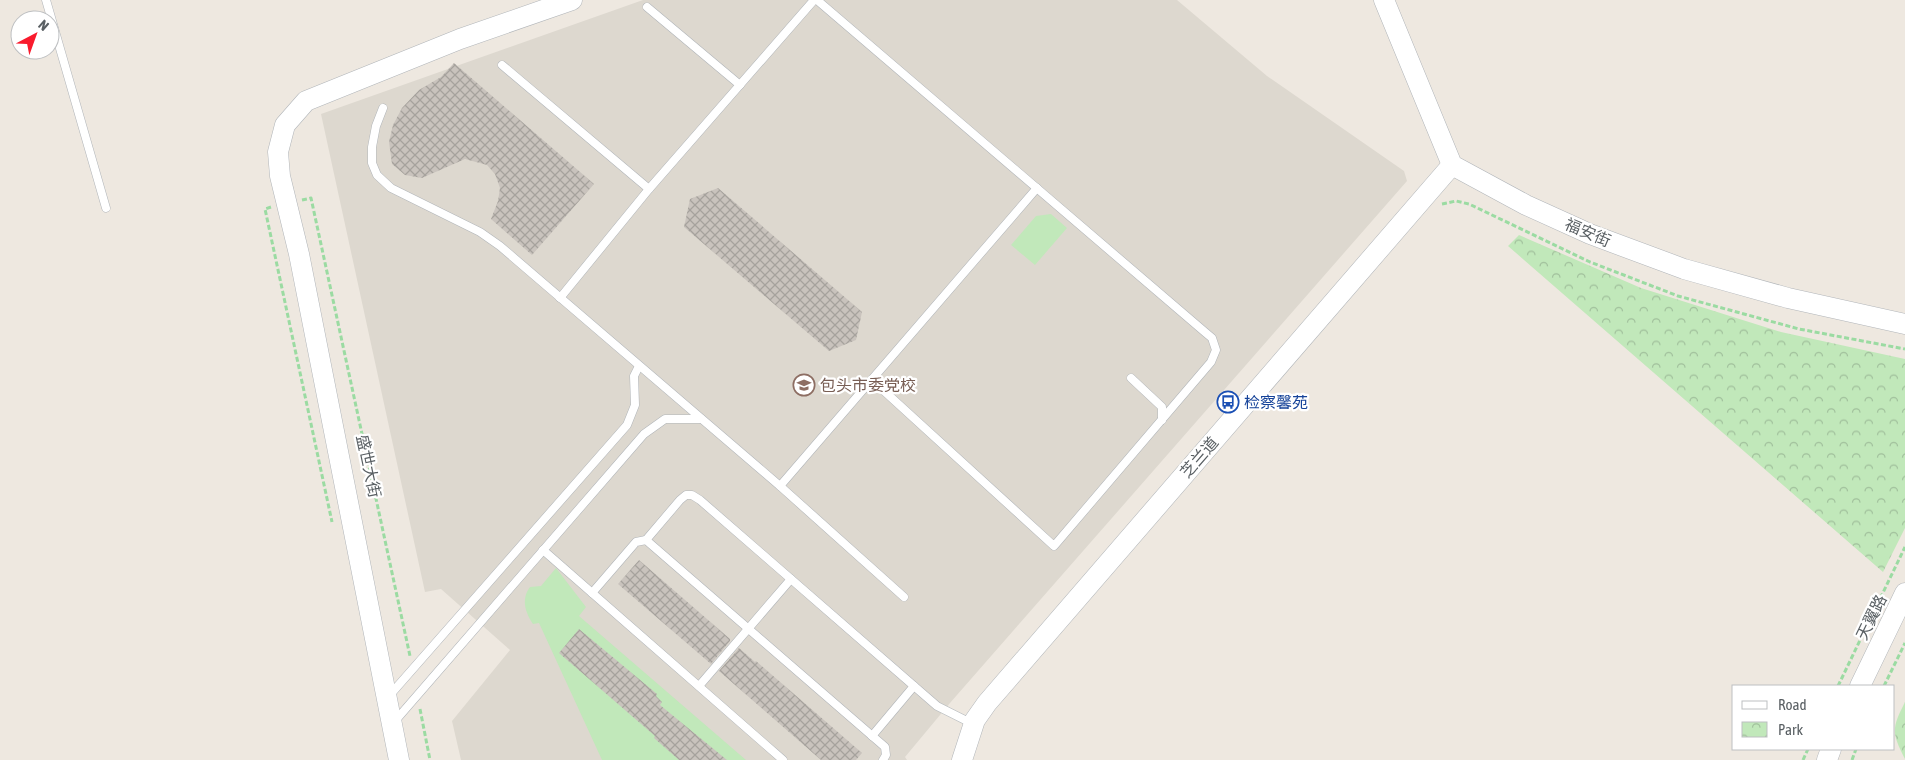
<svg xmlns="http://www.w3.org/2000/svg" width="1905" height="760" font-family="'Asap Condensed','Noto Sans SC',sans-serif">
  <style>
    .education { fill: #ddd8cf }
    .grass { fill: #c1e8ba }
    .park { fill: url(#park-crowns) }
    .building { fill: url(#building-cross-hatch) }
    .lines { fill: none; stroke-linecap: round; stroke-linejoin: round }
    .service-casing { stroke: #b1b5b9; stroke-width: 9 }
    .tertiary-casing { stroke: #b1b5b9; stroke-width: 21 }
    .path { stroke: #9bdba2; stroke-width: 3; stroke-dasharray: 5 2.5; stroke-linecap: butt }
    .service { stroke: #fff; stroke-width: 8 }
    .tertiary { stroke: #fff; stroke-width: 20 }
    .labels { text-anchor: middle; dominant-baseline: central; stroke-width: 4.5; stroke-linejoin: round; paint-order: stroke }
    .street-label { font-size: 16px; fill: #595f63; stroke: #fff }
    .education-label { font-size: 16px; fill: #785e54; stroke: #fff; text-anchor: start }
    .transit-label { font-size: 16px; fill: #164399; stroke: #fff; text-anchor: start }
  </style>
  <defs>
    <pattern id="park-crowns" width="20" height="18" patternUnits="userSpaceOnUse" patternTransform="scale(1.25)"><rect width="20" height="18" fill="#c1e8ba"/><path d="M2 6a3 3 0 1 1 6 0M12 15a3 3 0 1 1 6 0" fill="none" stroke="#a0bf9b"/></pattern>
    <pattern id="building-cross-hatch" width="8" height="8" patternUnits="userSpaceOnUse" patternTransform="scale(1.25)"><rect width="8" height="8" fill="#c9c3bd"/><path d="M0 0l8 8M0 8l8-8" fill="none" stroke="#a6a29d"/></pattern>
  </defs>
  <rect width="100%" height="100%" fill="#eee8e0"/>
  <path class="education" d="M643 0H1177L1267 76 1404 171 1407 181 950 703 905 757 907 760H461L452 721 510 650 441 589 425 592 321 114Z"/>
  <g class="grass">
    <path d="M1051 214 1067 228 1035 265 1011 245 1036 216Z"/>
    <path d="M556 568 586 607 579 616 746 760H602L539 623 533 624C525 612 521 599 530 587L541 586Z"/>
  </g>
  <g class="park">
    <path d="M1519 235 1641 288 1781 332 1905 359V528L1883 572 1508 246Z"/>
    <path d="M1905 702V759C1891 732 1892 728 1905 702Z"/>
  </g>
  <g class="building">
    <path d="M454 63 594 184 532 255 491 219 498 201 500 188 495 174 487 165 465 159 422 178 405 175 392 164 389 142 393 125 402 108 419 90 441 77Z"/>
    <path d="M718 188 862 312 856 340 829 351 684 227 690 199Z"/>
    <path d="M639 560 730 639V641L711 664 618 584Z"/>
    <path d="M579 629 657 694 656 696 662 702 660 705 727 760H679L654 738 655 736 559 653Z"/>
    <path d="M739 648 755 662 756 661 862 753 856 760H821L719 671Z"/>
  </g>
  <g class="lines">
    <g class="service-casing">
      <g id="service">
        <path d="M46 0 106 208"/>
        <path d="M817 0 1206 333 1212 338 1216 350 1211 362 1054 546 872 380"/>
        <path d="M647 7 740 85"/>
        <path d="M502 65 649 189"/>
        <path d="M383 108 376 126 372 147V163L377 175 391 188 480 232 500 246 780 486 1037 188"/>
        <path d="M560 298 649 189 814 0"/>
        <path d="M1131 378 1162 407V420"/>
        <path d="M780 486 904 597"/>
        <path d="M646 540 680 500 686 495H692L700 500 937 706 973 724"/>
        <path d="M543 550 783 760"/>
        <path d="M592 593 636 542 646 540 885 747 886 755 883 760"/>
        <path d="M699 686 791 579"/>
        <path d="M389 696 627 425 635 405 634 376 639 366"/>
        <path d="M395 721 644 434 665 419H701"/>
        <path d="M872 736 914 686"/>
      </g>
    </g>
    <g class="tertiary-casing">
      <g id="tertiary">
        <path d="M1384 0 1452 165 1526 205 1590 234 1684 269 1788 298 1905 324"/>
        <path d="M1860 686 1905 593"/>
        <path d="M399 760 299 254 280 176 278 152 285 125 306 101 460 39 572 0"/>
        <path d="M962 760 975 720 987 703 1452 165"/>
        <path d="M1827 760 1831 749"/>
      </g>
    </g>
    <g class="path">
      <path d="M302 200 311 198 410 656"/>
      <path d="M1442 204 1456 201 1469 204 1590 262 1678 296 1799 329 1905 349"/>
      <path d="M271 207 265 209 332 522"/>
      <path d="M1838 686 1905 547"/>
      <path d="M1884 686 1905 643"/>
      <path d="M420 709 430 760"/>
      <path d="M1803 760 1808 749"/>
      <path d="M1852 760 1856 749"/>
    </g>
    <use href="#service" class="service"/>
    <use href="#tertiary" class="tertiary"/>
  </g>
  <defs>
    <g id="school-ring" transform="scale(1.125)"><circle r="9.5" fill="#fff" stroke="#8d6e63" stroke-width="1.5"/><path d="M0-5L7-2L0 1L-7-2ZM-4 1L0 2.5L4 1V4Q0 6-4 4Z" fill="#8d6e63"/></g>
    <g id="bus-ring" transform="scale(1.125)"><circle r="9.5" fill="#fff" stroke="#1a4fb4" stroke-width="1.5"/><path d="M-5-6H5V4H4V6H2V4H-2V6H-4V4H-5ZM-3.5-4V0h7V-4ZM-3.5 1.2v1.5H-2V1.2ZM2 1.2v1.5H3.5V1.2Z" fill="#1a4fb4"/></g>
  </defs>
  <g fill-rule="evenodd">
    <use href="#school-ring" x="804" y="385"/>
    <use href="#bus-ring" x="1228" y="402"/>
  </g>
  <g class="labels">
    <g class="street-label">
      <text transform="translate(1588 232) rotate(23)">福安街</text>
      <text transform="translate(1199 457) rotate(-49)">芝兰道</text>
      <text transform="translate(369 466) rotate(78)">盛世大街</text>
      <text transform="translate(1871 617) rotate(-64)">天翼路</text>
    </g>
    <g class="education-label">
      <text x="820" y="385">包头市委党校</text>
    </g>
    <g class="transit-label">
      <text x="1244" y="402">检察馨苑</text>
    </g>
  </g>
  <rect x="1732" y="685" width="162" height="65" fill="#ffffff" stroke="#bdbfc1"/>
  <rect x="1742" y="701" width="25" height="8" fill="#ffffff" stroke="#bdbfc1"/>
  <text x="1778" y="710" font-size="15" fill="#595f63">Road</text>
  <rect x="1742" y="722" width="25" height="15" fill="url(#park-crowns)" stroke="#bdbfc1"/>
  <text x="1778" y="735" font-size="15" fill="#595f63">Park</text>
  <g transform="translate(35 35) rotate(41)"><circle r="24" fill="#ffffff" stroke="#bdbfc1"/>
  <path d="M0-4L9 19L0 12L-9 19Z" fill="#f91b2d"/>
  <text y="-8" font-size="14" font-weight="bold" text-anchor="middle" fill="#595f63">N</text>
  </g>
</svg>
